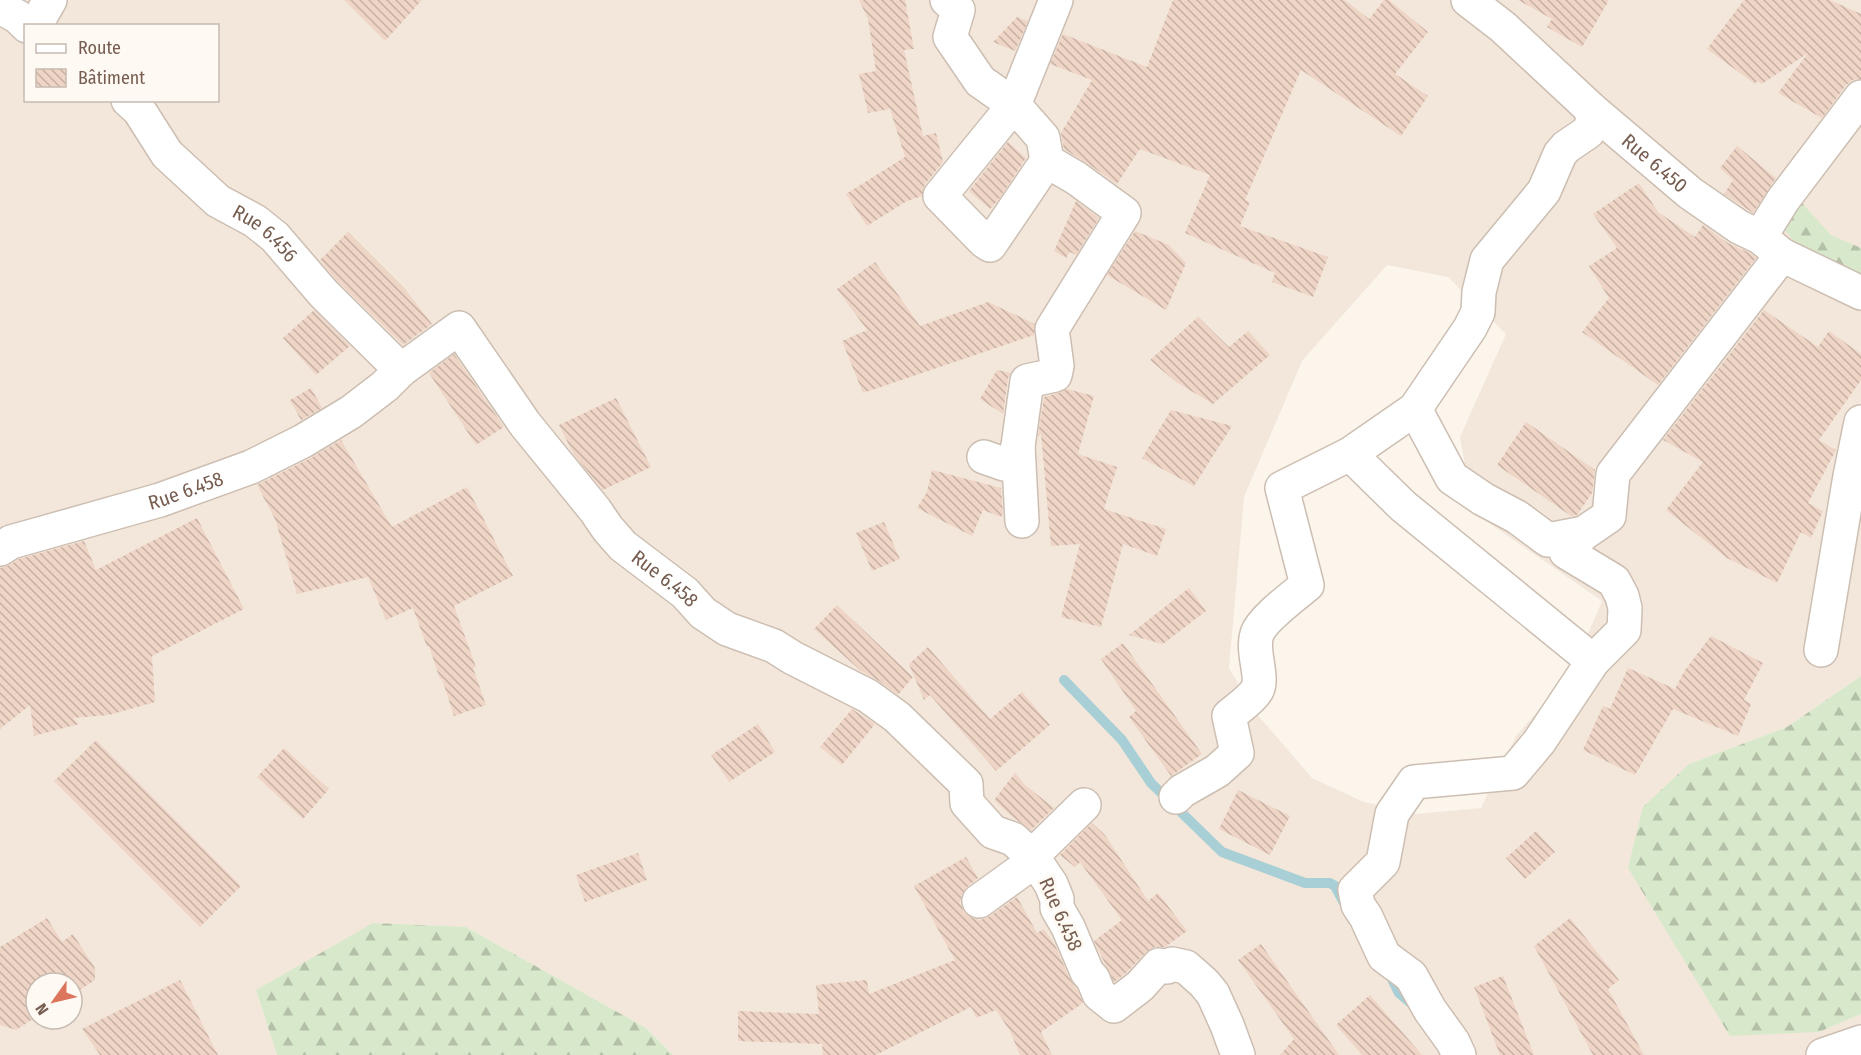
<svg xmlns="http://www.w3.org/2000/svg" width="1861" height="1055" font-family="'Fira Sans Condensed',sans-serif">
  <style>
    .residential { fill: #f3e7db; fill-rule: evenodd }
    .forest { fill: url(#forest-firs) }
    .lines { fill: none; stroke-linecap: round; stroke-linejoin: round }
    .stream { stroke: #a8cfd5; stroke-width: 10 }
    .building { fill: url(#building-back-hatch) }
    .street-casing { stroke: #cdbeb2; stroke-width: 36 }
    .street { stroke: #fff; stroke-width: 33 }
    .labels { text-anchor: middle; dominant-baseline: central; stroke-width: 6; stroke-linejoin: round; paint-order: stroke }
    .street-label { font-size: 20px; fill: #765d50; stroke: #fef9f3 }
  </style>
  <defs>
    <pattern id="forest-firs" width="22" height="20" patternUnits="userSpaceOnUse" patternTransform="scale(1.5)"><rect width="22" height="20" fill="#d8e9cb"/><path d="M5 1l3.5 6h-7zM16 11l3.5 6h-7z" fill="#b4c0a7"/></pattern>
    <pattern id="building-back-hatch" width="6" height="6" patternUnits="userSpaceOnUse" patternTransform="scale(1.5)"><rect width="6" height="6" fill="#efd5c6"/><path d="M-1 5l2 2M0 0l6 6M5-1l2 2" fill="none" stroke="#c6b0a3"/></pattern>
  </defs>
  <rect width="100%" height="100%" fill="#fbf5ec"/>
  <path class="residential" d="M0 0H1861V676L1787 727 1689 764 1819 1032 1861 1014V1055H673L646 1028 466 927 256 990 277 1055H0ZM26 26H218V100H26ZM1387 265 1448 277 1506 334 1460 437 1473 512 1602 601 1571 673 1516 736 1481 808 1416 814 1364 802 1312 778 1256 713 1229 668 1244 497 1302 361ZM36 983H72V1019H36Z"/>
  <g class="forest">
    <path d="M1801 202 1831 235 1861 248V284L1796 244 1782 226Z"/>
    <path d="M1861 676V1014L1819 1032 1730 1036 1628 868 1643 807 1689 764 1787 727Z"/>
    <path d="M373 923 466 927 646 1028 673 1055H277L256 990Z"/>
  </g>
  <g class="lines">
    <g class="stream">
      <path d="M1064 680 1122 740 1151 783 1222 852 1305 883H1330L1335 886 1345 905"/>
      <path d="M1389 973 1399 993 1413 1005"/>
    </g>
  </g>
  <g class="building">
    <path d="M344 0H422L385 41Z"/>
    <path d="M859 0H905L914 49 904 50 923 136 936 133 943 162 925 184 922 196 907 201 867 226 846 194 905 157 890 109 868 113 859 74 876 71 868 19Z"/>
    <path d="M1173 0H1345L1369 19 1384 0H1389L1428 32 1395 74 1428 96 1401 136 1301 70 1245 200 1250 202 1240 226 1328 257 1313 297 1272 282 1275 273 1185 233 1210 175 1140 149 1117 184 1087 163 1064 149 1061 133 1092 80 1050 64 1063 34 1147 67Z"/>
    <path d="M1518 0H1609L1582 47 1547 27 1552 19Z"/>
    <path d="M1744 0H1830L1861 14V79L1853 80 1846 85 1822 118 1778 93 1808 53 1762 84 1757 81 1755 84 1707 49Z"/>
    <path d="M1017 17 1028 21 1015 51 993 42Z"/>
    <path d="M1008 142 1026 158 999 199 990 209 969 191Z"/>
    <path d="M1737 146 1776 178 1753 213 1724 194 1733 180 1720 168Z"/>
    <path d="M1639 183 1658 212 1695 237 1703 225 1728 243 1750 253 1756 258 1658 385 1582 332 1609 298 1589 266 1617 248 1593 214Z"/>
    <path d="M1076 201 1099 218 1076 255 1070 252 1066 258 1054 251Z"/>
    <path d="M1135 231 1169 245 1186 263 1166 310 1107 275Z"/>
    <path d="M348 232 405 289 432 324 403 345 337 281 320 260Z"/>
    <path d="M875 262 920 326 988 302 1035 324 1034 335 863 393 842 341 867 330 837 289Z"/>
    <path d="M314 310 350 346 316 375 283 338Z"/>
    <path d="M1764 310 1818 347 1829 331 1861 354V380L1819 440 1836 450 1808 503 1823 511 1811 538 1801 532 1777 583 1727 558 1666 510 1703 462 1663 440Z"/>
    <path d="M1198 317 1229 347 1248 331 1270 355 1213 404 1176 382 1150 360Z"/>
    <path d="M454 354 504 427 476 445 429 373Z"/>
    <path d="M997 370 1011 373 1008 378 1003 414 980 399Z"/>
    <path d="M311 388 322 408 301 420 290 400Z"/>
    <path d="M1067 389 1094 396 1078 454 1117 467 1104 509 1166 529 1157 556 1123 544 1101 627 1061 617 1080 544 1051 546 1041 434 1038 436 1044 397 1059 393Z"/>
    <path d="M616 398 651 467 603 490 574 455 559 425Z"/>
    <path d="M1171 410 1232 426 1194 486 1142 458Z"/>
    <path d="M1526 422 1595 470 1592 493 1577 515 1571 516 1497 465Z"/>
    <path d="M341 440 392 527 467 487 513 576 454 606 476 667 473 668 486 705 454 716 442 679H440L429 646 427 647 413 608 386 620 368 577 297 594 275 519 257 485 311 458Z"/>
    <path d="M932 470 1001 488 1003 513 1001 517 983 510 972 536 917 508 927 492Z"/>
    <path d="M197 518 244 609 152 656 155 702 109 715 73 718 79 724 34 736 30 705 0 729V568L10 565 19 559 84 541 96 570Z"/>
    <path d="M884 522 900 559 872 571 856 533Z"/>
    <path d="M1189 588 1206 611 1163 644 1129 635Z"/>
    <path d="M837 605 913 677 898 695 879 681 861 671 814 629Z"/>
    <path d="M1711 636 1763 663 1744 700 1751 704 1738 736 1673 709 1635 775 1583 750 1603 706 1610 709 1628 668 1675 689 1685 670Z"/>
    <path d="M1123 643 1202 754 1171 776 1129 717 1136 711 1101 659Z"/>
    <path d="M928 647 990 719 1022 692 1050 725 996 771 930 695 924 700 909 664Z"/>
    <path d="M852 709 875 724 842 765 820 747Z"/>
    <path d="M758 724 775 752 729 782 711 755Z"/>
    <path d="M96 740 241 886 200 927 54 781Z"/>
    <path d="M284 748 329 789 303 819 257 777Z"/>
    <path d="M1015 773 1025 785 1054 808 1031 830 1010 815 994 800Z"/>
    <path d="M1238 790 1290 816 1270 855 1219 829Z"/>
    <path d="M1092 823 1105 835 1148 901 1158 893 1187 931 1165 947H1154L1146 952 1127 972 1114 982 1094 941 1122 920 1080 862 1075 867 1060 855Z"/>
    <path d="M1536 831 1555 852 1525 879 1506 858Z"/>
    <path d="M638 853 647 880 585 902 576 875Z"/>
    <path d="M966 857 978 878 968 886 962 894 960 903 964 912 972 918 981 920 990 916 1017 897 1037 933 1044 929 1055 945 1070 979 1077 989 1083 1003 1041 1032 1052 1055H1020L1010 1031 996 1010 976 1018 971 1007 876 1055H823L822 1044 738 1041V1011L819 1014 816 985 867 980 869 994 955 960 914 886Z"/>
    <path d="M47 918 62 942 73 934 95 968V980L72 995V983H36V1017L16 1030 0 1025V947Z"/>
    <path d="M1570 918 1619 980 1608 989 1644 1055H1593L1534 946Z"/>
    <path d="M1261 944 1339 1055H1280L1294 1039 1238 960Z"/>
    <path d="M1503 976 1534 1055H1500L1474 987Z"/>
    <path d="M180 980 218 1055H100L82 1029Z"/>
    <path d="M1370 995 1422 1055H1362L1336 1025Z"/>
  </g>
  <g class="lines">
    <g class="street-casing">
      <g id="street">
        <path d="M947 0 958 10 950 37 980 81 1014 105 1043 138 1047 161 1076 178 1124 213 1052 329 1057 366 1055 375 1027 381 1018 446 1022 521"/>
        <path id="s1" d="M1468 0 1503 27 1591 109 1690 193 1739 227 1760 237 1782 255 1861 293"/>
        <path d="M0 7 18 17 27 26"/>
        <path d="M40 26 39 19 50 0"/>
        <path id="s2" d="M128 100 139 110 167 154 218 201 255 221 275 237 324 294 401 370"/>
        <path d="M1047 161 990 245 984 241 940 196 1014 105 1056 0"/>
        <path d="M1760 237 1783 200 1861 97"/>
        <path d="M1415 409 1452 478 1483 499 1517 517 1548 540 1584 533"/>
        <path d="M984 457 1004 464 1015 460 1018 446"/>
        <path id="s3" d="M0 549 11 542 160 500 251 467 303 441 351 412 385 386 401 370 459 328 525 424 595 510 608 529 623 546 685 593 703 613 727 629 774 646 793 658 868 696 897 717 966 784 967 803 993 832 1013 839 1032 856 1051 884 1057 899V908L1068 927 1087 972 1093 979 1099 994 1114 1006 1140 986 1159 965 1167 967 1172 964 1186 967 1204 983 1213 994 1227 1025 1238 1055"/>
        <path d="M1821 650 1850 476 1861 422"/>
        <path d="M1593 661 1624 630 1625 608 1622 596 1614 581 1566 552 1584 533 1609 516 1613 474 1782 255"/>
        <path d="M1176 797 1182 791 1217 771 1237 753 1229 716C1238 708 1251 700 1257 690 1264 677 1251 651 1257 634 1262 619 1294 596 1307 585L1282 488 1350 454"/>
        <path d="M979 901 1022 870 1032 856 1084 805"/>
        <path d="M1459 1055 1453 1042 1430 1010 1411 976 1384 956 1366 917 1358 905 1355 890 1383 862 1392 814 1414 782 1513 773 1539 742 1593 661 1403 506 1350 454 1415 409 1470 328 1478 312 1479 292 1487 260 1544 191 1560 154 1566 147 1588 132 1593 122 1591 109"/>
        <path d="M1823 1055 1861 1042"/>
      </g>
    </g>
    <use href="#street" class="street"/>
  </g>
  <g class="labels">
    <g class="street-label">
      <text stroke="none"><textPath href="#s1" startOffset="248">Rue 6.450</textPath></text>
      <text stroke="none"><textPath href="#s2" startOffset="194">Rue 6.456</textPath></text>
      <text stroke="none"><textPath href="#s3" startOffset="195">Rue 6.458</textPath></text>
      <text stroke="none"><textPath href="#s3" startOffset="842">Rue 6.458</textPath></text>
      <text transform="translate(1061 914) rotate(66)">Rue 6.458</text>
    </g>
  </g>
  <rect x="24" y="24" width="195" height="78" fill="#fef9f3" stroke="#c8bbb2" stroke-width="1.5"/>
  <rect x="36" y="44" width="30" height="9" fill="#ffffff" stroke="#c8bbb2" stroke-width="1.5"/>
  <text x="78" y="54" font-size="18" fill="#765d50">Route</text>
  <rect x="36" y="69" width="30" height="18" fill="url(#building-back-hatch)" stroke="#c8bbb2" stroke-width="1.5"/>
  <text x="78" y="84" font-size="18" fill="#765d50">Bâtiment</text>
  <g transform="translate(54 1001) rotate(236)"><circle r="28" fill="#fef9f3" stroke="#c8bbb2" stroke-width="1.5"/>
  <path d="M0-4.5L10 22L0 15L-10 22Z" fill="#db765c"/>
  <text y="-9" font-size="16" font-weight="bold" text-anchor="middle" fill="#765d50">N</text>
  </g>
</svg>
